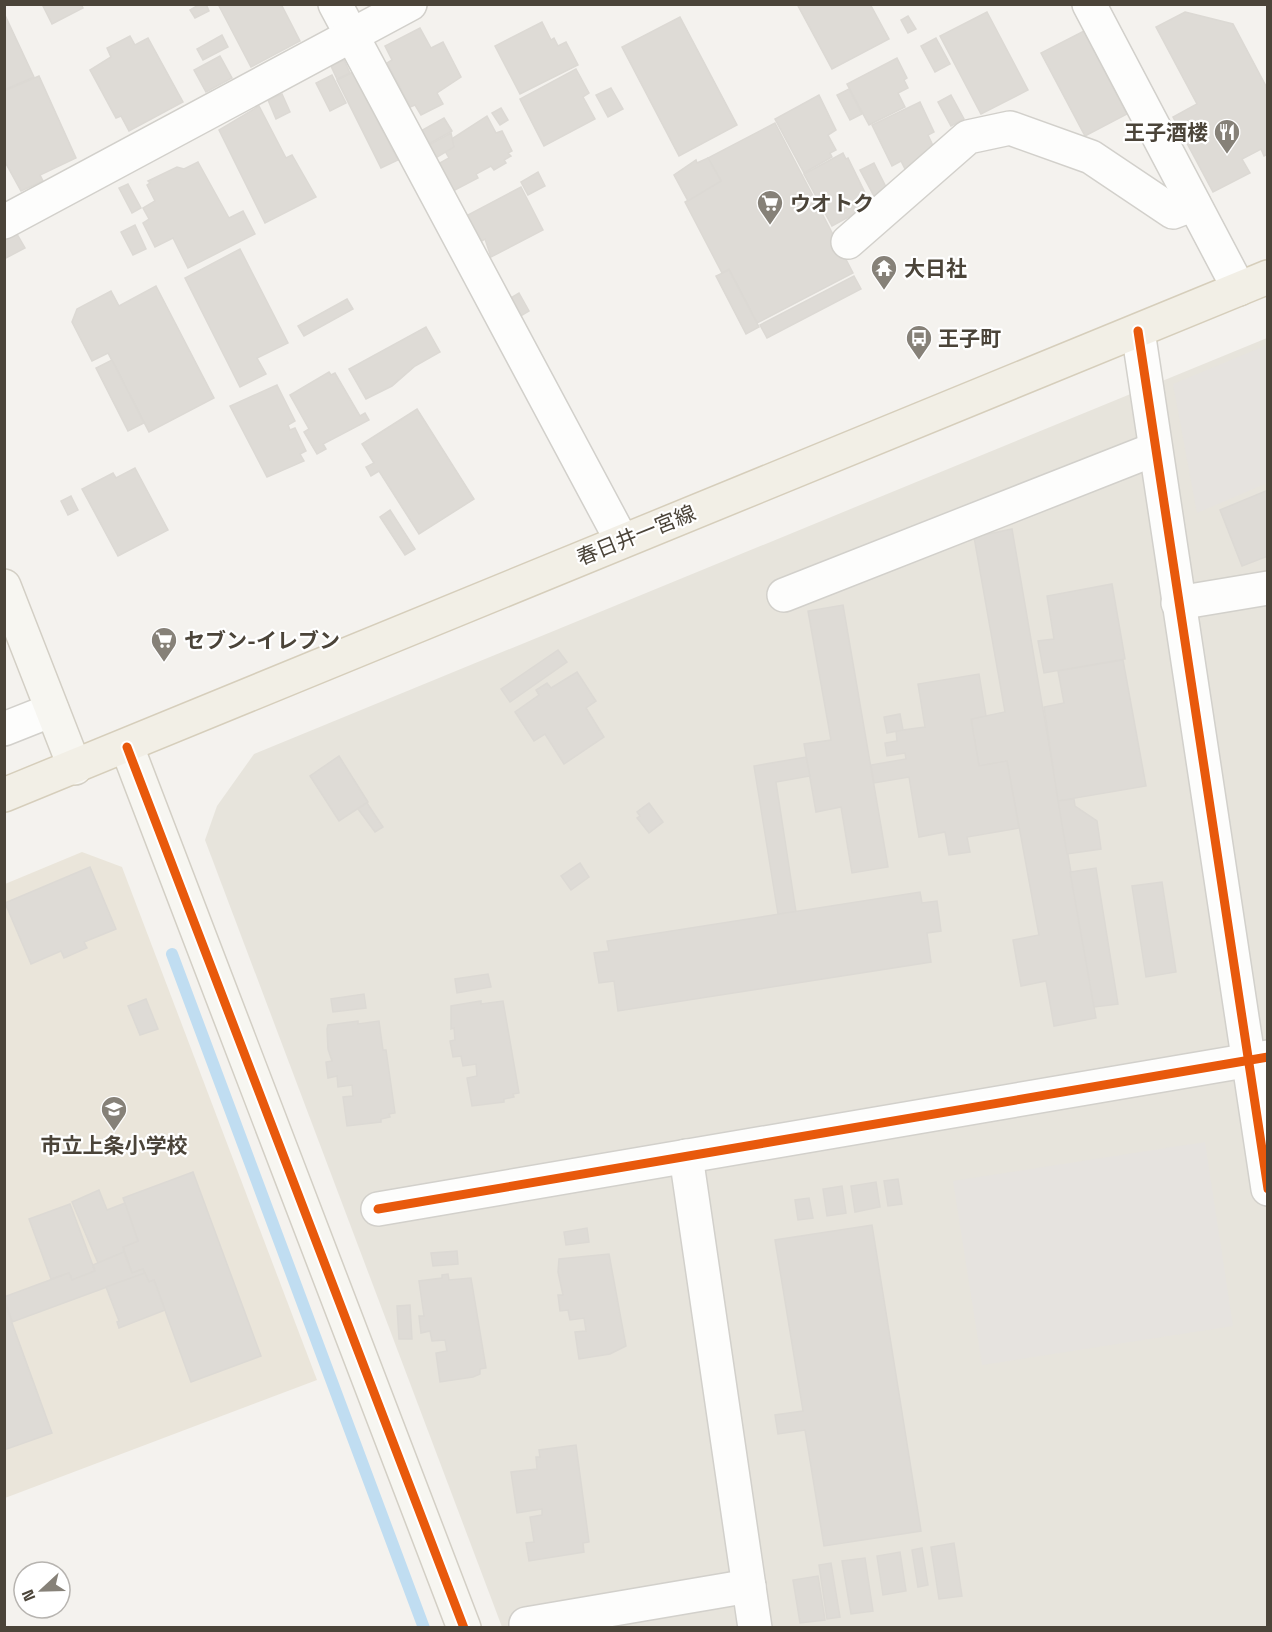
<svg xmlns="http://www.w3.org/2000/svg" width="1272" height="1632" font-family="'Space Grotesk','Noto Sans JP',sans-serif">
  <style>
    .residential { fill: #e7e4dc }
    .education { fill: #eae5da }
    .parking { fill: #e6e3df }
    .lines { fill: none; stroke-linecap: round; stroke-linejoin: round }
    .stream { stroke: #c0ddf1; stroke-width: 12 }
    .building { fill: #dedbd6; stroke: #dcd9d4; stroke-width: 1.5 }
    .street-casing { stroke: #d2d0cb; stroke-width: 36 }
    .secondary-casing { stroke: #d3cfc5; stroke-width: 36 }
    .primary-casing { stroke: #d6cebb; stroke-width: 36 }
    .street { stroke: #fdfdfc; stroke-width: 33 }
    .secondary { stroke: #f7f6f1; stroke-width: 33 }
    .primary { stroke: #f2efe6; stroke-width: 33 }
    .cycleway-casing { stroke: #fff; stroke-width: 13 }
    .cycleway { stroke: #e8590c; stroke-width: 9 }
    .labels { text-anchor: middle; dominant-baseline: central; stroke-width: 4.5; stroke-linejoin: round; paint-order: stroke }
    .poi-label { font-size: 21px; font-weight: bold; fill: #4b4439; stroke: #fff; text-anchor: start }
    .street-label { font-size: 21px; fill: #4b4439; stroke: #fff }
  </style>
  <rect width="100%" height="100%" fill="#f4f2ee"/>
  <path class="residential" d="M1267 338V1627H502L205 840 217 806 254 754Z"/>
  <path class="education" d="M82 852 122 867 317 1380 5 1498V884Z"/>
  <g class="parking">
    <path d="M1267 345V483L1197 513 1173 384Z"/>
    <path d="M1205 1142 1233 1326 982 1365 953 1181Z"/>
  </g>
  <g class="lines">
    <path class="stream" d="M172 954 424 1628"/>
  </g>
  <g class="building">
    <path d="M42 4H81L83 8 52 24Z"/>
    <path d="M200 4H206L209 11 195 18 190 10Z"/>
    <path d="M218 4H281L300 41 251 67Z"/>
    <path d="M797 4H870L889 39 832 69Z"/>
    <path d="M987 12 1028 90 981 114 940 36Z"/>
    <path d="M1185 12 1233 24 1268 90V154L1264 156 1261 149 1242 159 1250 173 1213 192 1173 117 1197 104 1156 27Z"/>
    <path d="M4 13 34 77 4 90Z"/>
    <path d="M908 16 916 29 908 33 901 20Z"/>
    <path d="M680 17 737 125 679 156 622 47Z"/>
    <path d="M542 22 551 40 554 38 558 46 566 42 578 65 520 94 495 46Z"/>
    <path d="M420 28 431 48 443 42 461 77 437 93 443 104 421 115 415 105 410 107 387 63 392 60 385 46Z"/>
    <path d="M1084 31 1127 114 1085 136 1041 53Z"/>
    <path d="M222 35 228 47 203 60 197 49Z"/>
    <path d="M130 36 135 45 148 38 183 102 129 131 121 116 116 118 90 70 111 57 107 48Z"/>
    <path d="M936 38 950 64 935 72 921 46Z"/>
    <path d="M220 56 232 78 206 92 194 70Z"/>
    <path d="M897 58 907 78 904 80 908 88 898 93 905 107 869 125 847 84Z"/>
    <path d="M344 60 350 73 337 79 331 66Z"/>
    <path d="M576 69 589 93 583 97 595 119 544 146 520 99Z"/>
    <path d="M353 72 398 160 381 168 337 80Z"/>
    <path d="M332 75 346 103 330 111 316 83Z"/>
    <path d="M39 76 76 158 40 175 43 181 21 191 4 160V91Z"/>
    <path d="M611 88 623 109 608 117 596 95Z"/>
    <path d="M849 89 862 114 850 120 837 95Z"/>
    <path d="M282 94 290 112 276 119 268 100Z"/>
    <path d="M819 95 836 130 828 135 836 150 830 153 832 157 804 173 775 119Z"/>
    <path d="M951 95 964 119 951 126 938 102Z"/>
    <path d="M920 102 934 132 928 135 935 150 933 156 905 169 901 161 892 166 872 125Z"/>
    <path d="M259 106 286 158 292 155 316 197 265 223 219 130Z"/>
    <path d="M501 108 508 120 500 125 492 113Z"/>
    <path d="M487 116 496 133 502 131 512 151 508 153 511 156 504 160 506 163 494 170 491 166 476 174 478 178 453 191 438 164 449 158 445 151 454 147 450 140Z"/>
    <path d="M444 118 452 131 427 145 419 132Z"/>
    <path d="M775 123 853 273 757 323 729 269 722 273 685 202 721 181 708 158Z"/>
    <path d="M451 133 454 147 434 159 427 146Z"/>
    <path d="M843 153 846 159 848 158 871 205 832 226 804 174Z"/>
    <path d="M708 158 721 181 688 201 674 175 696 160 697 163Z"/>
    <path d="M198 162 229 218 243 211 255 234 188 268 173 238 155 247 143 223 149 219 143 208 155 201 147 185 150 183 148 181 177 167 184 169Z"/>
    <path d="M874 163 888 191 875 198 860 170Z"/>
    <path d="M538 172 545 186 528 195 521 182Z"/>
    <path d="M128 184 141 208 132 213 119 188Z"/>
    <path d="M521 187 543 230 491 257 485 239 480 242 466 216Z"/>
    <path d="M135 225 146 249 133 255 121 232Z"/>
    <path d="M17 234 25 248 4 259V240Z"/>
    <path d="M240 249 288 343 257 358 266 374 240 387 185 278Z"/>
    <path d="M729 270 759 327 746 334 716 276Z"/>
    <path d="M854 276 861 289 767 338 760 325Z"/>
    <path d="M156 286 214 398 149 432 108 353 92 361 72 322 77 309 111 291 119 306Z"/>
    <path d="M519 293 529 311 519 317 509 299Z"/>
    <path d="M347 299 353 309 304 336 298 326Z"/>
    <path d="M426 327 440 352 415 366 392 386 366 399 349 369Z"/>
    <path d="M112 360 144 423 128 431 96 368Z"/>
    <path d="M329 372 331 375 335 373 360 416 365 413 369 420 323 444 326 449 317 454 304 432 309 429 290 395Z"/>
    <path d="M277 385 295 421 288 425 290 430 295 428 306 451 300 454 304 461 267 477 230 406Z"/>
    <path d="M417 409 474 499 419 534 379 471 371 476 366 467 374 463 362 444Z"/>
    <path d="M135 468 168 530 118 556 82 489 113 473 116 478Z"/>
    <path d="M1268 490V556L1242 566 1220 510Z"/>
    <path d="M71 496 78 510 68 515 61 501Z"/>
    <path d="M390 510 415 549 405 555 380 517Z"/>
    <path d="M1012 529 1096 1018 1054 1026 1046 981 1021 986 1013 940 1039 935 1007 761 979 766 971 719 1005 712 974 537Z"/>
    <path d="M1112 584 1125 659 1044 673 1038 641 1054 639 1047 596Z"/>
    <path d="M843 605 888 867 852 873 841 807 816 812 804 744 831 740 808 611Z"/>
    <path d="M558 650 567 662 510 702 501 689Z"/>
    <path d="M1123 660 1146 786 1058 801 1044 707 1064 703 1058 671Z"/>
    <path d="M577 672 596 701 586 708 604 737 564 764 545 734 534 741 515 712 539 695 536 690 547 683 551 688Z"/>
    <path d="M979 674 986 716 971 719 979 766 1007 761 1019 828 967 837 970 852 949 855 945 832 919 837 909 777 874 783 871 765 906 759 905 753 887 756 885 743 897 741 896 731 925 727 918 684Z"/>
    <path d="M900 714 903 730 887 733 884 717Z"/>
    <path d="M339 756 368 802 339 821 310 776Z"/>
    <path d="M806 757 810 776 776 782 796 912 778 914 754 766Z"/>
    <path d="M1074 799 1075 806 1097 821 1101 849 1067 854 1058 801Z"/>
    <path d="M367 803 383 827 375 832 358 809Z"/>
    <path d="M649 803 663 822 649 833 637 818 640 816 637 812Z"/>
    <path d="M580 863 589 877 571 890 561 876Z"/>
    <path d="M90 867 116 929 84 942 87 948 64 958 61 951 31 964 5 903Z"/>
    <path d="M1096 868 1118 1004 1094 1007 1070 872Z"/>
    <path d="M1162 882 1176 972 1146 977 1132 886Z"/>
    <path d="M920 892 922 903 937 901 941 931 927 933 931 962 618 1011 614 981 599 983 594 953 609 951 607 941Z"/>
    <path d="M488 974 491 987 457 993 455 979Z"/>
    <path d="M364 994 366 1008 333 1012 331 999Z"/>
    <path d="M146 999 158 1029 140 1035 128 1006Z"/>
    <path d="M481 1001V1004L503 1001 519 1093 513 1094 514 1097 504 1099V1102L472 1106 467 1078 477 1076 476 1064 463 1066 461 1056 453 1057 450 1041 455 1040 454 1028 451 1029V1006Z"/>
    <path d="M358 1021V1024L379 1021 383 1050H386L395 1113 389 1114 390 1117 381 1119V1122L347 1126 343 1097 353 1096 352 1085 338 1087 337 1076 328 1078 326 1062 332 1061 328 1049 327 1029 328 1025Z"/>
    <path d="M193 1172 261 1356 191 1382 154 1280 149 1282 143 1269 132 1273 123 1247 138 1241 123 1198Z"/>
    <path d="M898 1179 902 1204 888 1206 884 1181Z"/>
    <path d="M876 1182 880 1207 855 1212 851 1186Z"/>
    <path d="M842 1186 846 1213 827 1216 823 1189Z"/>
    <path d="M99 1190 107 1210 125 1203 138 1241 123 1247 124 1252 98 1263 72 1202Z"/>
    <path d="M809 1198 813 1218 798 1220 795 1200Z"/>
    <path d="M70 1204 95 1271 72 1280 69 1273 51 1279 29 1219Z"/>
    <path d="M872 1225 921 1531 824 1546 805 1430 778 1434 775 1415 803 1411 775 1240Z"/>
    <path d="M587 1228 589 1242 566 1245 564 1232Z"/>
    <path d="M457 1251 458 1264 433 1266 431 1253Z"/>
    <path d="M124 1252 132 1273 143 1269 145 1273 12 1322 4 1297 69 1273 72 1280 95 1271 93 1265Z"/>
    <path d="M609 1254 626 1346 610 1354 579 1359 575 1332 586 1331 584 1318 570 1320 568 1310 560 1311 558 1295H563L558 1272 559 1259Z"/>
    <path d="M145 1273 149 1282 154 1280 165 1310 119 1328 117 1322 119 1321 106 1287Z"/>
    <path d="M448 1274 449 1280 471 1278 486 1368 480 1369V1374L473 1377 440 1382 436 1353 447 1351 445 1340 432 1341 430 1331 421 1333 419 1316H424L419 1281 442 1278V1275Z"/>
    <path d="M4 1301 52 1433 4 1450Z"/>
    <path d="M410 1305 412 1339H399L397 1306Z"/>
    <path d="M576 1445 589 1542 583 1543 584 1552 529 1561 526 1543 534 1542 530 1517 542 1515V1509L517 1513 511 1472 537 1469 536 1457H540L539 1450Z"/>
    <path d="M954 1543 962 1596 939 1599 931 1547Z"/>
    <path d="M922 1548 928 1585 918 1587 912 1550Z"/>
    <path d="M900 1552 906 1591 883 1595 877 1556Z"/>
    <path d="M865 1558 873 1611 851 1614 842 1561Z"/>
    <path d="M831 1563 840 1617 827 1619 819 1565Z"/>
    <path d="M818 1576 825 1620 800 1623 793 1580Z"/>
  </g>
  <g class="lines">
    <g class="street-casing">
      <g id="street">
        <path d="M335 4 622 541"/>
        <path d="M1089 4 1239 289"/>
        <path d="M4 222 410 4"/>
        <path d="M848 242 968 137 1010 128 1091 157 1173 212 1194 204"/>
        <path d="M1138 331 1268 1189"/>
        <path d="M784 595 1155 449"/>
        <path d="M1178 603 1268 588"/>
        <path d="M4 729 52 710"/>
        <path d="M686 1156 755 1628"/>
        <path d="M378 1209 1268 1057"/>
        <path d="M526 1624 749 1586"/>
      </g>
    </g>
    <g class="secondary-casing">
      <g id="secondary">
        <path d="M4 586 75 768"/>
        <path d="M127 747 464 1628"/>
      </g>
    </g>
    <g class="primary-casing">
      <path id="primary" d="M4 795 1268 277"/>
    </g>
    <use href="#street" class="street"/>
    <use href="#secondary" class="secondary"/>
    <use href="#primary" class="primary"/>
    <g class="cycleway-casing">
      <g id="cycleway">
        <path d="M1138 331 1268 1189"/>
        <path d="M127 747 464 1628"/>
        <path d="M378 1209 1268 1057"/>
      </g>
    </g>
    <use href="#cycleway" class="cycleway"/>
  </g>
  <defs>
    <g id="restaurant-pin" transform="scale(1.35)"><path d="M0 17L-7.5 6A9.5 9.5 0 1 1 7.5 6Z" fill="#868178" stroke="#fff"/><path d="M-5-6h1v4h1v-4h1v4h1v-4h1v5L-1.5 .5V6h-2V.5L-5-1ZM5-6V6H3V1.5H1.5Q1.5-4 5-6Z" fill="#fff"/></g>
    <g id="supermarket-pin" transform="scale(1.35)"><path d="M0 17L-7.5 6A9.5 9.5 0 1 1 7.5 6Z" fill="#868178" stroke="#fff"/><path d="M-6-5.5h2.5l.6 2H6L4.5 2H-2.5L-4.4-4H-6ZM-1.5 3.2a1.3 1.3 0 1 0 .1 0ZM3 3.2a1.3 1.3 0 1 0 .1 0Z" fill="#fff"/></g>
    <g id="temple-pin" transform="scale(1.35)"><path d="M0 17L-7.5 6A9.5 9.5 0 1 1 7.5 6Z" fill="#868178" stroke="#fff"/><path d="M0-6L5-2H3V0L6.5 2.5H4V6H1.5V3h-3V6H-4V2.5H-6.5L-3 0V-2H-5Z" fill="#fff"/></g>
    <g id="bus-pin" transform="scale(1.35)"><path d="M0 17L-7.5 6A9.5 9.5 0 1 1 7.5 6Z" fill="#868178" stroke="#fff"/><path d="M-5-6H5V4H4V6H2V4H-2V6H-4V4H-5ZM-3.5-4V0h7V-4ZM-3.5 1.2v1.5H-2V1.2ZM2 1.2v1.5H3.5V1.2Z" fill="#fff"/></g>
    <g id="school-pin" transform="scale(1.35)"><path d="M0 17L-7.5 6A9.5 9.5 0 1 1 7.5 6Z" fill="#868178" stroke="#fff"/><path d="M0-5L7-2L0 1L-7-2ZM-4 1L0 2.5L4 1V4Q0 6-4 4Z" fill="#fff"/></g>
  </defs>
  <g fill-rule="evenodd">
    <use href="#restaurant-pin" x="1227" y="132"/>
    <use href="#supermarket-pin" x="770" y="203"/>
    <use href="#temple-pin" x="884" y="268"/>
    <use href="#bus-pin" x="919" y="338"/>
    <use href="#supermarket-pin" x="164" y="640"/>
    <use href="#school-pin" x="114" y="1109"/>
  </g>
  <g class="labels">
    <g class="poi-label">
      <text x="1208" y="132" text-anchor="end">王子酒楼</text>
      <text x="790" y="203">ウオトク</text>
      <text x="904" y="268">大日社</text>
      <text x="938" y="338">王子町</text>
      <text x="184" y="640">セブン-イレブン</text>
      <text x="114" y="1145" text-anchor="middle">市立上条小学校</text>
    </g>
    <g class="street-label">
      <text transform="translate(636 535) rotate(-22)">春日井一宮線</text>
    </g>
  </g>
  <rect width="1272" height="1632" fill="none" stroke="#4b4439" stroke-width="12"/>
  <g transform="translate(42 1590) rotate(248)"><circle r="28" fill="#ffffff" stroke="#b7b4b0" stroke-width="1.5"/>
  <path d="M0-4.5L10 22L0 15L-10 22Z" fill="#868178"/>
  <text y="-9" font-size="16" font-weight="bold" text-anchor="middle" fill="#4b4439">N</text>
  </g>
</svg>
